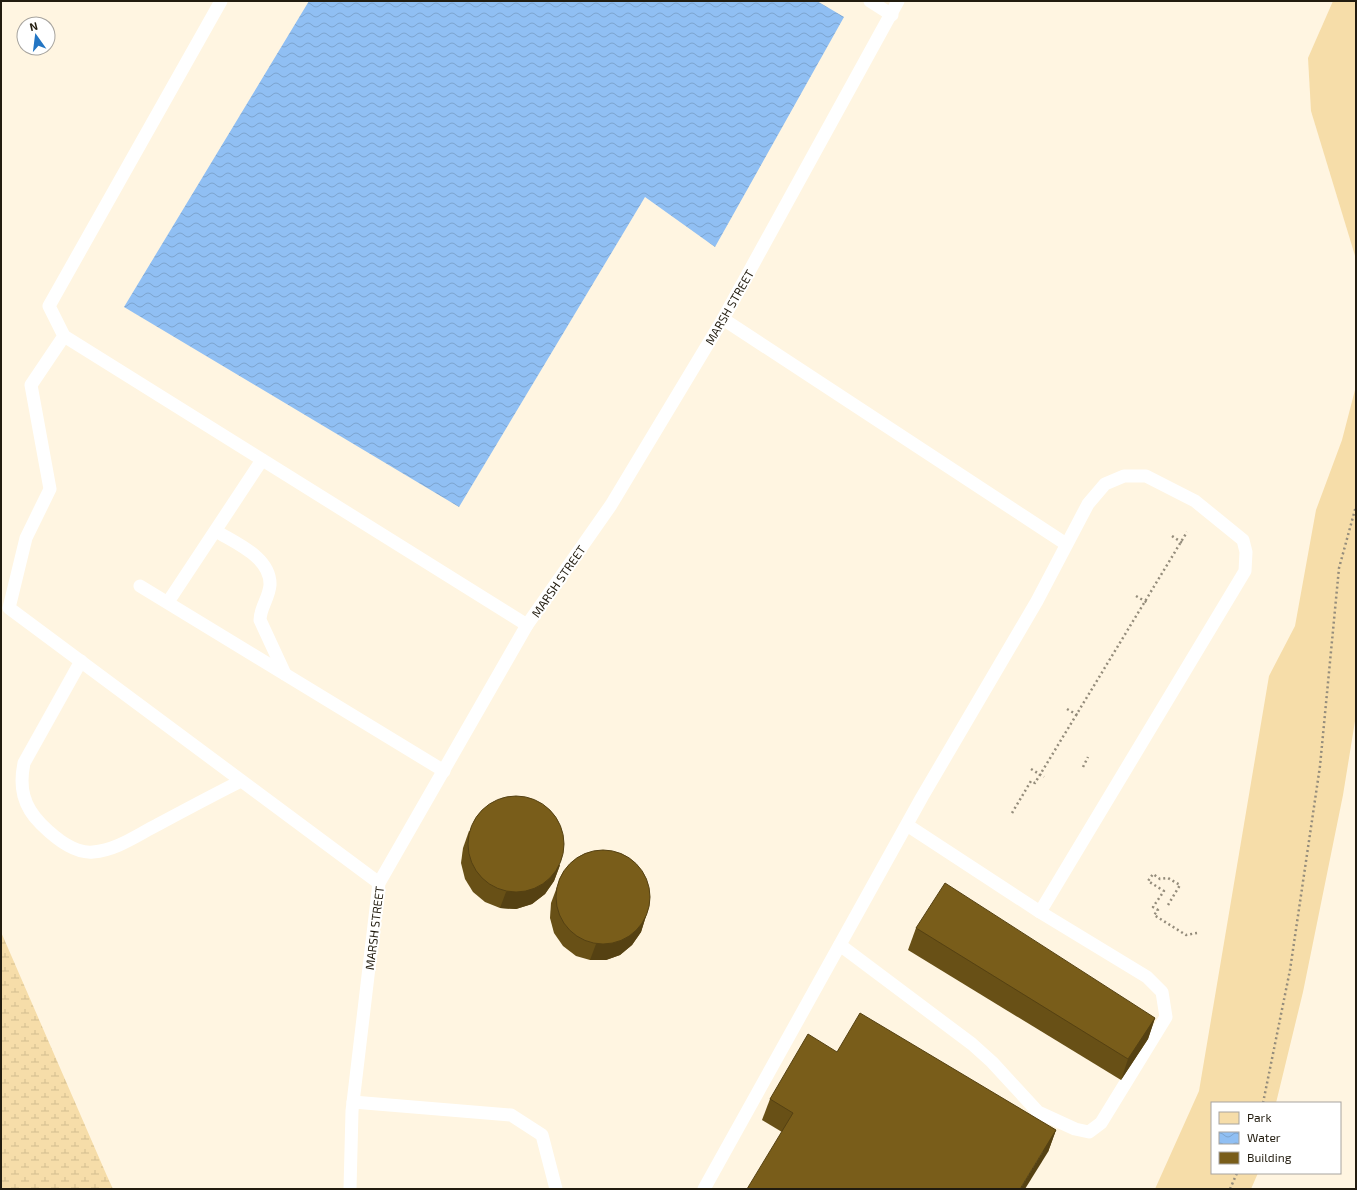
<svg xmlns="http://www.w3.org/2000/svg" width="1357" height="1190" font-family="'Exo 2',sans-serif">
  <style>
    .green { fill: #f6dda9 }
    .wetland { fill: url(#wetland-marsh) }
    .water { fill: url(#water-waves) }
    .lines { fill: none; stroke-linecap: round; stroke-linejoin: round }
    .path { stroke: #948c7b; stroke-width: 2.5; stroke-dasharray: 2 3; stroke-linecap: butt }
    .lane { stroke: #fff; stroke-width: 13 }
    .wall { fill: #685016 }
    .shaded-wall { fill: #554112 }
    .building { fill: #795d1a; stroke: #554112 }
    .labels { text-anchor: middle; dominant-baseline: central; stroke-width: 4; stroke-linejoin: round; paint-order: stroke }
    .street-label { font-size: 12px; fill: #221c0f; stroke: #fff }
  </style>
  <defs>
    <pattern id="wetland-marsh" width="20" height="14" patternUnits="userSpaceOnUse"><rect width="20" height="14" fill="#f6dda9"/><path d="M1 5h8M5 5V1M11 12h8M15 12V8" fill="none" stroke="#d3bd90"/></pattern>
    <pattern id="water-waves" width="16" height="10" patternUnits="userSpaceOnUse"><rect width="16" height="10" fill="#90bff3"/><path d="M0 5q4-4 8 0t8 0" fill="none" stroke="#7ca4cf"/></pattern>
  </defs>
  <rect width="100%" height="100%" fill="#fff5e1"/>
  <g class="green">
    <path d="M1333 1H1356V259L1311 111 1308 58Z"/>
    <path d="M1356 386V715L1343 795 1303 992 1276 1103H1212V1173H1258L1251 1189H1155L1199 1091 1269 676 1295 626 1316 510 1342 440Z"/>
  </g>
  <path class="wetland" d="M1 932 107 1176 113 1189H1Z"/>
  <path class="water" d="M309 1H817L844 17 715 247 645 197 459 507 124 307Z"/>
  <g class="lines">
    <g class="path">
      <path d="M1172 536 1184 544"/>
      <path d="M1136 596 1148 603"/>
      <path d="M1067 709 1079 716"/>
      <path d="M1083 767 1088 757"/>
      <path d="M1031 769 1044 777"/>
      <path d="M1012 813 1031 781 1035 783 1187 532"/>
      <path d="M1168 905 1180 885 1168 878 1160 879 1153 874 1148 881 1164 891 1153 907 1158 910 1154 915 1186 935 1197 933"/>
      <path d="M1263 1103 1290 970 1320 766 1339 568 1356 506"/>
      <path d="M1230 1189 1237 1173"/>
    </g>
    <g class="lane">
      <path d="M221 1 49 306 64 336 31 385 50 489 26 538 9 608 379 883"/>
      <path d="M870 1 892 15"/>
      <path d="M723 319 1066 544"/>
      <path d="M64 336 527 625"/>
      <path d="M216 531C235 543 271 557 270 585 269 598 260 608 260 620L285 674"/>
      <path d="M140 586 444 771"/>
      <path d="M168 602 262 460"/>
      <path d="M81 661 24 763C19 787 23 806 41 824 54 837 74 854 93 852 117 850 137 835 157 825 185 810 213 795 241 781"/>
      <path d="M840 945 972 1044 992 1062 1038 1112 1075 1129 1089 1132 1101 1123 1166 1017 1162 992 1147 977 1040 912 907 825"/>
      <path d="M353 1102 511 1115 542 1135 556 1189"/>
      <path d="M350 1189 352 1111 379 883 527 625 611 505 723 319 898 1"/>
      <path d="M704 1189 922 797 1037 601 1088 504 1105 484 1124 476H1146L1195 501 1243 540 1246 552 1245 571 1040 912"/>
    </g>
  </g>
  <g class="wall">
    <path d="M469 831 560 865 554 881 545 894 532 904 516 909 500 908 485 902 473 892 465 879 461 863 463 848Z"/>
    <path d="M557 887 646 916 641 932 632 945 620 955 606 960H590L576 956 563 946 554 933 550 918 551 903Z"/>
    <path d="M916 928 1155 1018 1148 1039 1121 1080 908 950Z"/>
    <path d="M837 1052 1056 1130 1048 1152 782 1132 762 1120 770 1099Z"/>
  </g>
  <g class="shaded-wall">
    <path d="M560 865 554 881 545 894 532 904 516 909 500 908 506 892Z"/>
    <path d="M646 916 641 932 632 945 620 955 606 960H590L596 944Z"/>
    <path d="M1155 1018 1148 1039 1121 1080 1128 1059Z"/>
    <path d="M1056 1130 1048 1152 1025 1189H1020Z"/>
  </g>
  <g class="building">
    <circle cx="516" cy="844" r="48"/>
    <circle cx="603" cy="897" r="47"/>
    <path d="M945 883 1155 1018 1128 1059 916 928Z"/>
    <path d="M860 1013 1056 1130 1020 1189H747L793 1113 770 1099 808 1034 837 1052Z"/>
  </g>
  <g class="labels">
    <g class="street-label">
      <text transform="translate(729 307) rotate(-60)">MARSH STREET</text>
      <text transform="translate(558 581) rotate(-55)">MARSH STREET</text>
      <text transform="translate(374 928) rotate(-83)">MARSH STREET</text>
    </g>
  </g>
  <rect width="1357" height="1190" fill="none" stroke="#221c0f" stroke-width="4"/>
  <rect x="1211" y="1102" width="130" height="72" fill="#ffffff" stroke="#a7a49f"/>
  <rect x="1219" y="1112" width="20" height="12" fill="#f6dda9" stroke="#a7a49f"/>
  <text x="1247" y="1122" font-size="12" fill="#221c0f">Park</text>
  <rect x="1219" y="1132" width="20" height="12" fill="url(#water-waves)" stroke="#a7a49f"/>
  <text x="1247" y="1142" font-size="12" fill="#221c0f">Water</text>
  <rect x="1219" y="1152" width="20" height="12" fill="#795d1a" stroke="#a7a49f"/>
  <text x="1247" y="1162" font-size="12" fill="#221c0f">Building</text>
  <g transform="translate(36 36) rotate(346)"><circle r="19" fill="#ffffff" stroke="#a7a49f"/>
  <path d="M0-3L7 15L0 10L-7 15Z" fill="#2375c3"/>
  <text y="-6" font-size="11" font-weight="bold" text-anchor="middle" fill="#221c0f">N</text>
  </g>
</svg>
